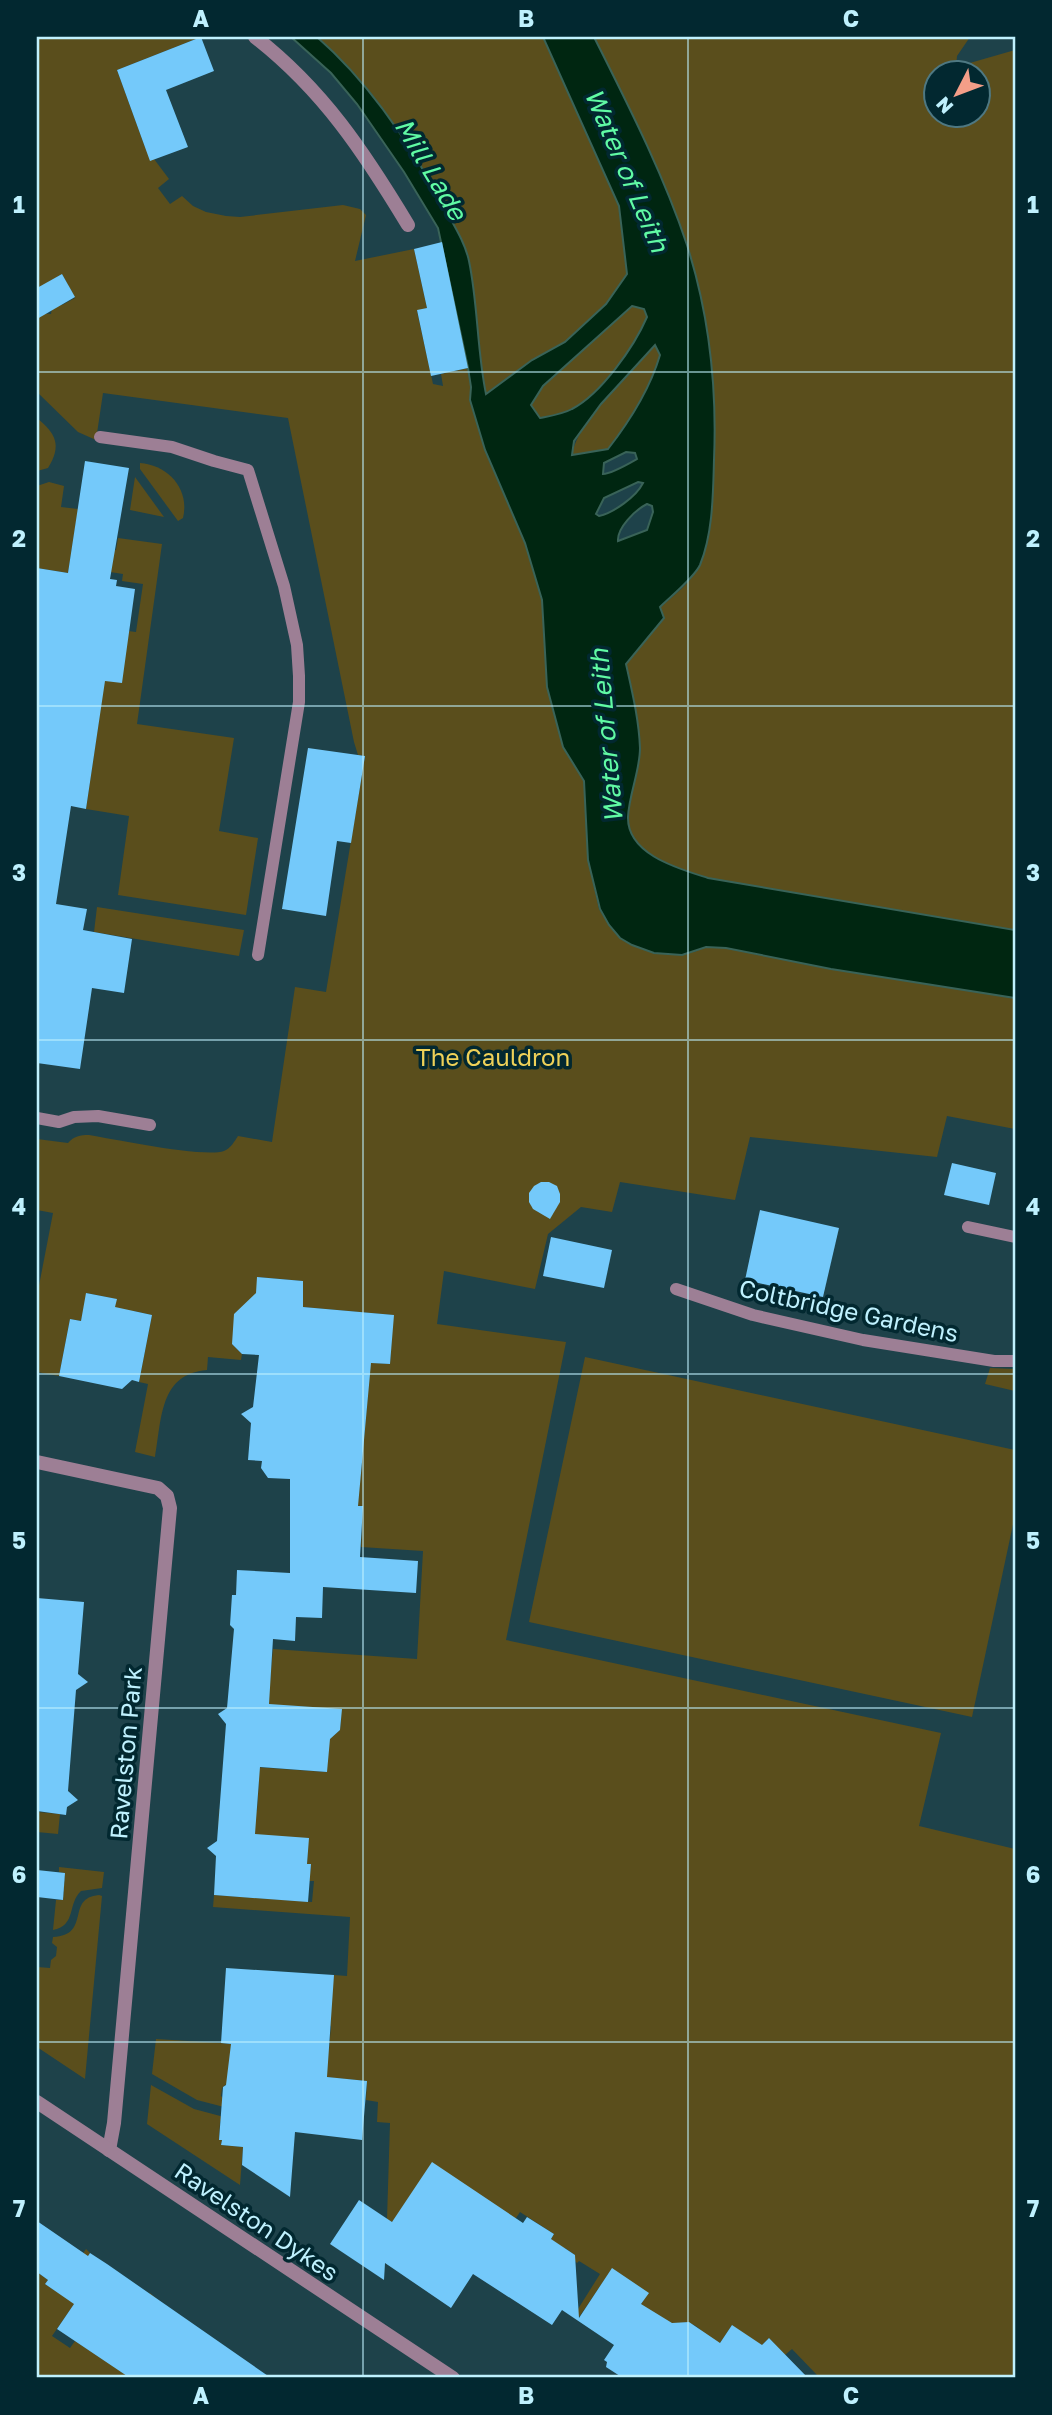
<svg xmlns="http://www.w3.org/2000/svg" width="1052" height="2415" font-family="'Golos Text',sans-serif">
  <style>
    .green { fill: #5a4e1c; fill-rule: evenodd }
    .water { fill: #002611; stroke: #396358; stroke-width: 2; fill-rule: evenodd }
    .building { fill: #74c9fa }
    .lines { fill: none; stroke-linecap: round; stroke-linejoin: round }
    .service { stroke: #9d7f95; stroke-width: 12 }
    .minor { stroke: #9d7f95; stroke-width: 14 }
    .tertiary { stroke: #9d7f95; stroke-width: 14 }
    .grid { fill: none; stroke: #bff1fe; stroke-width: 2; stroke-opacity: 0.55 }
    .labels { text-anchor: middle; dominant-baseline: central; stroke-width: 7; stroke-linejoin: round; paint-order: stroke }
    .park-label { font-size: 24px; fill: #efd158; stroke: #022830 }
    .street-label { font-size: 24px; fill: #bff1fe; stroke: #022830 }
    .water-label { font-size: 26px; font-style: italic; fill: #60faa4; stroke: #022830 }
    .neatline { fill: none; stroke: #bff1fe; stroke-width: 2.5 }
    .grid-label { font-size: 23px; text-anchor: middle; font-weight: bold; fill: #bff1fe }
  </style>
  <rect width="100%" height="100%" fill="#1e424a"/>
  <g class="green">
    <path d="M37 37H201L117 70 145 147 169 179 158 188 170 204 182 196 193 206 206 212 226 216 240 217 343 205 360 209 366 215 355 261 414 249 427 308 417 311 433 384 443 386 441 374 468 368 471 387 470 400 485 450 525 543 542 600 547 687 563 747 584 781 588 860 599 909 609 925 694 952 706 947 726 948 831 969 1015 998V1129L947 1116 937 1157 750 1137 735 1200 620 1182 612 1212 581 1207 548 1234 535 1289 444 1271 437 1324 566 1342 506 1640 941 1733 919 1826 1015 1849V2378H814L817 2375 792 2349 785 2355 769 2338 745 2362 732 2325 697 2378H663L673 2364 706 2339C703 2330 693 2321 683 2323L676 2333 635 2314 648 2293 612 2269 577 2320 573 2317 600 2274 579 2261 577 2263 575 2261V2255L565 2248 543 2252 554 2234 520 2212 516 2218 392 2222 387 2219 390 2123 377 2122 378 2102 366 2100 367 2081 292 2074 225 2085 222 2088 221 2096 224 2099V2107L197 2100 152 2074 156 2039 329 2050 331 2026 327 2025 334 1975 347 1976 350 1917 213 1907 214 1895 312 1902 314 1881H309L311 1864H307L308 1839 218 1832 219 1809 257 1811 259 1781 222 1778 224 1765 326 1772 328 1750 293 1747 333 1736 340 1730 341 1716 229 1701 270 1680 273 1649 417 1659 423 1551 361 1547 363 1506 298 1503 326 1469 361 1472 368 1391 343 1361 390 1364 393 1315 303 1307V1281L258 1277 256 1305 232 1344 242 1354 241 1360 208 1357 207 1370C159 1374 162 1419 155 1457L135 1452 148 1384 139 1382 152 1315 134 1311 129 1331 111 1327 116 1299 87 1293 81 1321 70 1319 59 1376 37 1372V1296L53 1213 37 1210V1139L68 1143C74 1136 80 1135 89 1135 114 1139 204 1158 224 1151 231 1148 234 1142 238 1136L272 1142 295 987 326 992 365 756 358 755 354 742 288 418 103 393 96 440 78 432 37 392V313L51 314 54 296 37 293ZM62 274 75 298 62 305 49 282Z"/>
    <path d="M317 37H354L356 39 359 37H543L619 206 627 274 606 304 565 342 532 360 485 394 468 259 396 127 371 93 346 64Z"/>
    <path d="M594 37H970L957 56 956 67 1015 50V930L708 878C680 869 627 855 628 817 629 794 640 771 640 748 639 720 632 691 626 664L664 618 660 608C671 597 690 584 696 570 712 536 713 497 714 460 717 389 709 313 687 245 663 173 627 105 594 37ZM936 74H978V116H936Z"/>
    <path d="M632 305 644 308 648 317C633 348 602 393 572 409 563 414 550 415 540 418L531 405 543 386Z"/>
    <path d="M654 345 660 355C650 389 629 422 608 449L572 456C577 421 630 372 654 345Z"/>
    <path d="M37 418C56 434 62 445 48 468L37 471Z"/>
    <path d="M140 463C168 465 190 489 183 518L178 521 140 469Z"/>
    <path d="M135 477 164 517 130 510Z"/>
    <path d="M49 482 64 486 61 507 78 509 68 573 37 568V486Z"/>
    <path d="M118 538 162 544 137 724 234 738 219 831 258 838 246 915 118 895 129 816 86 809 99 720 103 628 136 632 143 584 122 581 123 574 97 570 101 548 116 550Z"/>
    <path d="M97 907 244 930 239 956 94 932Z"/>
    <path d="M585 1357 1015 1450V1515L972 1717 529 1622Z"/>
    <path d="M990 1368 1015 1369V1391L985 1384Z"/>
    <path d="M37 1812 60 1814 58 1834 37 1832Z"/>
    <path d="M59 1867 104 1872 102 1888 81 1891C67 1904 77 1925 53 1930L56 1900H63L65 1873 59 1872Z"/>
    <path d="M99 1895 102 1896 85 2079 37 2047V1967L50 1968 51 1960 56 1956 57 1947 52 1943 53 1937C92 1935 65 1898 99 1895Z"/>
    <path d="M151 2085 194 2109 224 2117 220 2122 219 2140H222L221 2145 243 2147 240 2185 147 2124Z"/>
    <path d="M86 2249 90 2253 75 2276 88 2284 52 2336 70 2348 75 2341 104 2360 150 2293 157 2299 130 2372 126 2378H37V2272L48 2280 45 2284 57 2292Z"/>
  </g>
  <path class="water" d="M291 37H317C371 84 411 145 444 207 453 224 465 242 469 261 478 304 477 351 486 394L532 360 565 342 606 304 627 274 619 206 543 37H594C628 105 663 173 687 245 709 314 717 389 714 460 713 494 713 533 700 565 694 578 670 597 660 607L664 618 626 664C632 691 639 720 640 748 640 771 629 794 628 817 627 855 680 869 708 878L1015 930V998L831 969 726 948 706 947 682 955 654 953 632 945 620 938 609 925 600 909 588 860 584 781 563 747 547 687 542 600 525 543 485 450 470 400 471 387 468 368 438 228 404 172 357 104 331 73ZM632 306 644 309 647 317C634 347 601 394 572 409 563 414 550 416 540 418L531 405 543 386ZM655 345 660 355C650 389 629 422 608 449L572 455 574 441 601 404ZM626 452 635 453 637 459C630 463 611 474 603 474L604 463ZM638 482 643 483C636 497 613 513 599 516L596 514 604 498ZM647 504 652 506 653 512 647 530 618 541C617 528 635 510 647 504Z"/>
  <g class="building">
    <path d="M201 37 214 71 166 90 188 147 150 161 117 70Z"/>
    <path d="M442 242 468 368 431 376 417 310 427 308 414 249Z"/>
    <path d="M62 274 75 297 37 319V288Z"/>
    <path d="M85 461 129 468 110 579 117 580 116 586 135 589 122 683 105 681 86 809 71 806 56 904 87 909 83 930 132 939 124 993 92 988 80 1069 37 1063V568L68 573Z"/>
    <path d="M308 748 365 756 351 843 337 841 326 916 282 909Z"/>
    <path d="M952 1163 996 1173 989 1205 944 1195Z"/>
    <path d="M541 1182H549L557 1186 560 1194V1202L550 1219 533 1209 529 1202V1193L534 1186Z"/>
    <path d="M760 1210 839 1228 823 1297 745 1280Z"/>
    <path d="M551 1237 612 1250 604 1288 543 1276Z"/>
    <path d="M257 1277 303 1281V1307L394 1315 390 1364 371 1363 358 1506H363L360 1557 418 1561 416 1593 323 1587 322 1618 296 1617 295 1641 273 1639 269 1704 342 1709 340 1730 330 1739 327 1772 260 1767 255 1834 309 1838 307 1864H311L308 1902 214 1895 216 1856 207 1848 217 1841 226 1724 218 1714 227 1708 234 1629 230 1625 232 1595H236L237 1570 290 1573V1479L268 1478 261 1468 262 1461 248 1460 251 1423 241 1414 253 1407 259 1355 242 1354 232 1344 234 1314 256 1293Z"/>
    <path d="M86 1293 117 1299 115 1307 152 1315 139 1382 132 1380 122 1389 59 1376 70 1319 81 1321Z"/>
    <path d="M37 1598 84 1602 78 1674 88 1682 76 1690 68 1791 78 1800 67 1807 66 1815 37 1811Z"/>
    <path d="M37 1870 65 1873 63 1900 37 1897Z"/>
    <path d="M226 1968 334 1975 327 2077 367 2081 362 2140 295 2132 290 2197 242 2165 243 2147 221 2145 222 2140H219L223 2087 226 2085 231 2044 221 2043Z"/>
    <path d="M432 2162 523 2223 527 2217 554 2234 551 2239 575 2255 579 2318 612 2268 649 2293 641 2304 672 2323 689 2322 720 2343 732 2325 762 2345 769 2338 808 2378H623L606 2367 607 2362 604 2360 614 2345 562 2310 552 2325 473 2274 451 2308 385 2263 384 2280 330 2244 359 2200 392 2222Z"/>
    <path d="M37 2221 88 2256 90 2253 107 2264 271 2378H130L57 2329 74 2304 45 2284 48 2280 37 2272Z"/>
  </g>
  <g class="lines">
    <g class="service">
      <path d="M100 437 172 447 214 461 248 470 284 586 297 645 299 676V702L258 955"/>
      <path d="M37 1118 59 1122 74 1117 98 1116 150 1125"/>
      <path d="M968 1227 1015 1237"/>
      <path d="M676 1289 753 1315 863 1340 994 1361H1015"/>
    </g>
    <g class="minor">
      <path d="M255 37C323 90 364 152 408 225"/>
      <path d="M37 1462 158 1488 167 1496 170 1508 114 2123 109 2150"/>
    </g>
    <path class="tertiary" d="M37 2102 453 2378"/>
  </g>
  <path class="grid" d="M363 37V2378M688 37V2378M37 372H1015M37 706H1015M37 1040H1015M37 1374H1015M37 1708H1015M37 2042H1015"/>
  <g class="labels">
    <g class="park-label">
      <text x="493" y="1056">The Cauldron</text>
    </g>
    <g class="street-label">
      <text transform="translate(849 1310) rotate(12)">Coltbridge Gardens</text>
      <text transform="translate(125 1753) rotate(-85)">Ravelston Park</text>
      <text transform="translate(257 2221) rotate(34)">Ravelston Dykes</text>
    </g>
    <g class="water-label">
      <text transform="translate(431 169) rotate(59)">Mill Lade</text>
      <text transform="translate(627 170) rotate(67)">Water of Leith</text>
      <text transform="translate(606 736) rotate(-95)">Water of Leith</text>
    </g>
  </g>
  <rect width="1052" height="2415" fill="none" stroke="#022830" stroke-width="77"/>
  <g transform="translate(957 94) rotate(228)"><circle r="33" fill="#022830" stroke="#4e7882" stroke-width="2"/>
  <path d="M0-5L12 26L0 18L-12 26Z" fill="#f49e88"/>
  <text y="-10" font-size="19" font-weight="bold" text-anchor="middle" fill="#bff1fe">N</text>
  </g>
  <rect x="38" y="38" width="976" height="2338" class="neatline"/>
  <g class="grid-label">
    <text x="201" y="27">A</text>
    <text x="526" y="27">B</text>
    <text x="851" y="27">C</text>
    <text x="19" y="213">1</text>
    <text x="1033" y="213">1</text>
    <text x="19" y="547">2</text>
    <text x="1033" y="547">2</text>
    <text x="19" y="881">3</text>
    <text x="1033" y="881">3</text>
    <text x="19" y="1215">4</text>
    <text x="1033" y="1215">4</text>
    <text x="19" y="1549">5</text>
    <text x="1033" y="1549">5</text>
    <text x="19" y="1883">6</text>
    <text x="1033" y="1883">6</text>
    <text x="19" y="2217">7</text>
    <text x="1033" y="2217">7</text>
    <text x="201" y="2404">A</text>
    <text x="526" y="2404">B</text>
    <text x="851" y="2404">C</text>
  </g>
</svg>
